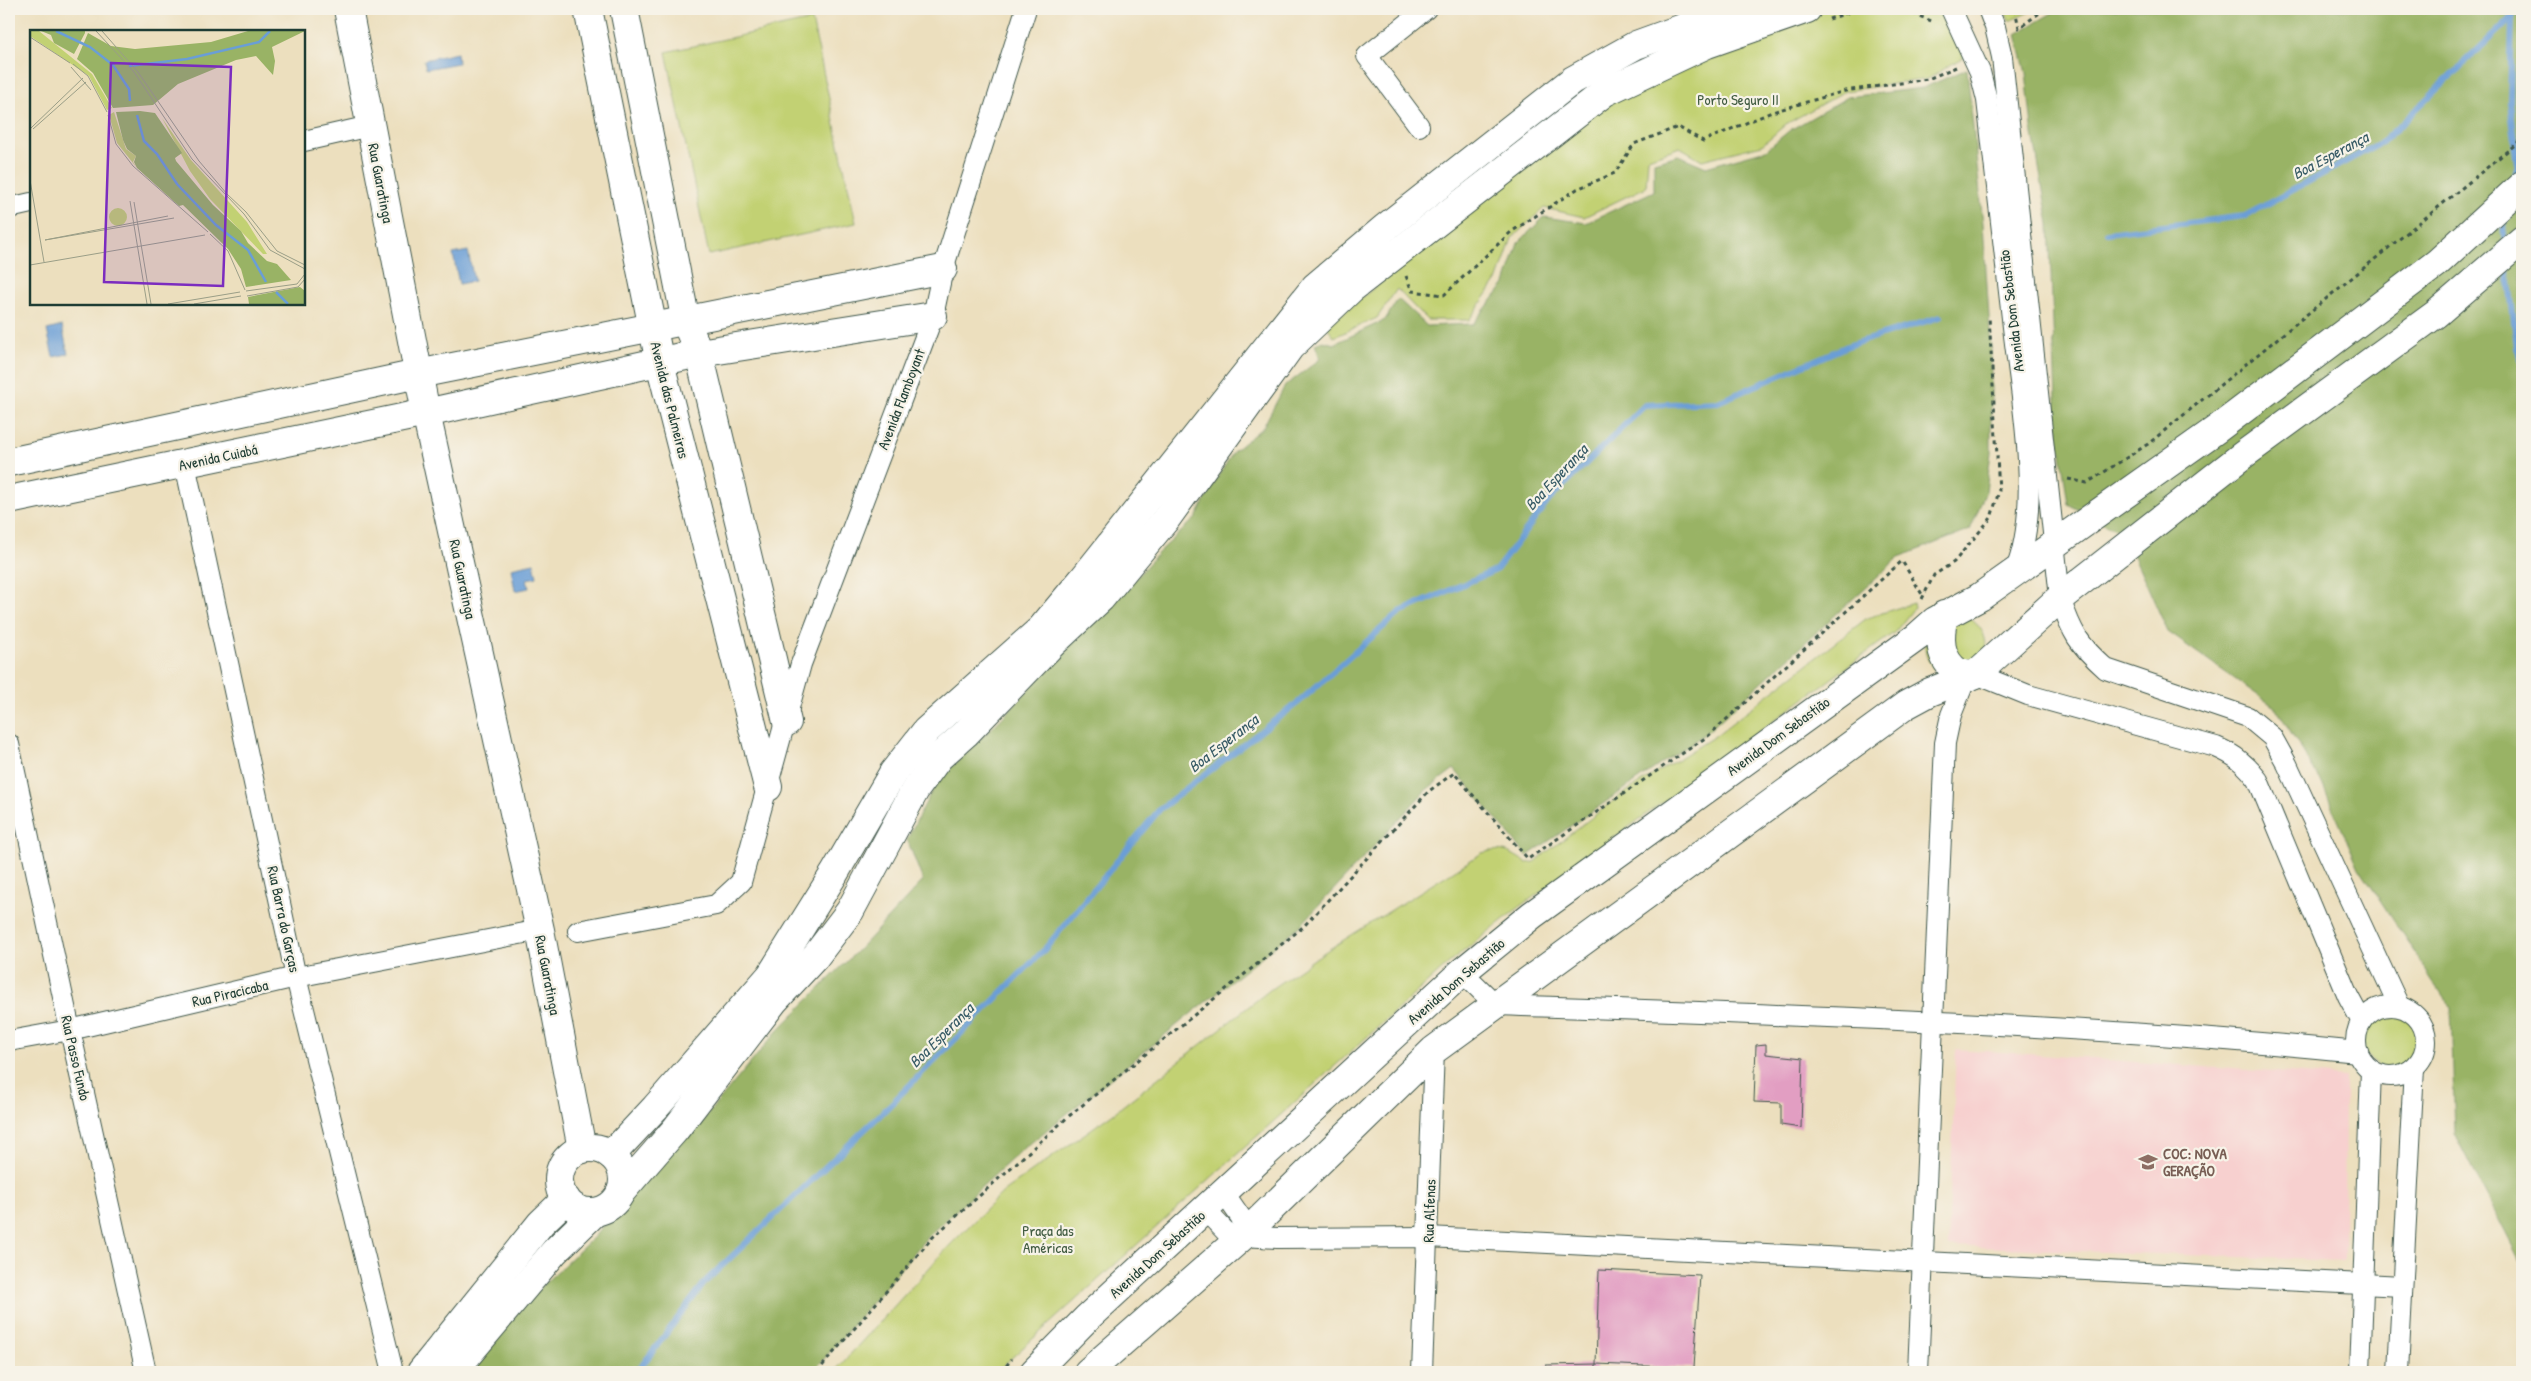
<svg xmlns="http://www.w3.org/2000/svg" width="2531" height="1381" font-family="'Patrick Hand',sans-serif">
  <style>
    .built { fill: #f7d0cf }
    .green { fill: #c2d173; stroke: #708754 }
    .forest { fill: #99b365; stroke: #5c784c }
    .water { fill: #6a9ed6; stroke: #446e85 }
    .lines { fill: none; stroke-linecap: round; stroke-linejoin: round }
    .stream { stroke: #6a9ed6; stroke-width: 6 }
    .building { fill: #e29ec2 }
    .street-casing { stroke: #3e5549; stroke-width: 22 }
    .secondary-casing { stroke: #3e5549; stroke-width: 30 }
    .path { stroke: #3e5549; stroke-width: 3; stroke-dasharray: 4 4; stroke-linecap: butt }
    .street { stroke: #fff; stroke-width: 20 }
    .secondary { stroke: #fff; stroke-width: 28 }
    .labels { text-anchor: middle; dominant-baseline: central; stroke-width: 4.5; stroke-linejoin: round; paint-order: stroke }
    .park-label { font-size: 15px; fill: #405b41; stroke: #f7f3e8 }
    .street-label { font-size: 15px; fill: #1f3d34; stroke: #f7f3e8 }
    .education-label { font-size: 15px; font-weight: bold; fill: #785e54; stroke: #f7f3e8; text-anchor: start }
    .water-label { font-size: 16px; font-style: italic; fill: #365a65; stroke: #f7f3e8 }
    .inset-river { fill: none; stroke: #6a9ed6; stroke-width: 2.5 }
    .inset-road { fill: none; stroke: #9a9e87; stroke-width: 1 }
    .view { fill: #7b2cbf; fill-opacity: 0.15; stroke: #7b2cbf; stroke-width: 2.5 }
    .inset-edge { fill: none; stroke: #1f3d34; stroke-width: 2.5 }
  </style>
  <rect width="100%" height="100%" fill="#f7f3e8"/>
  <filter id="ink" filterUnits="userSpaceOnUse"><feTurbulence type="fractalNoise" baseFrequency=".02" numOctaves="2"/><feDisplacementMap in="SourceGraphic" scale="10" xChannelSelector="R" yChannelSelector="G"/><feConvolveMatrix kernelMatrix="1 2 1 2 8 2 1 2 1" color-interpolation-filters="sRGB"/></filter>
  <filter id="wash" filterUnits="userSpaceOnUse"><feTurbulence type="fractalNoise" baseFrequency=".0096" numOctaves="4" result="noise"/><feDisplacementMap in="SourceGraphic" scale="20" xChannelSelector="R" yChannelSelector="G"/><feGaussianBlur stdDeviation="1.12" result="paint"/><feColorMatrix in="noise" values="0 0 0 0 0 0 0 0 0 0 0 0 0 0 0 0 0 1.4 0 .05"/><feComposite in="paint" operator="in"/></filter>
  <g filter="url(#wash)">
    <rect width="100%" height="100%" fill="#ecdfbe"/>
    <path class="built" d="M1956 1049 2345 1077 2344 1261 1948 1246Z"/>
    <g class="green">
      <path d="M1826 9H1947L1968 54 1928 79 1845 91 1786 124 1762 145 1702 160 1680 147 1648 158 1646 187 1584 217 1544 208 1512 238 1498 279 1469 320H1427L1397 289 1377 318 1334 337 1327 326 1608 99Z"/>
      <path d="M2004 9H2036L2009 21Z"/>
      <path d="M812 20 856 223 709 255 666 52Z"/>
      <path d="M1913 603 1914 608 1895 632 1513 912 1450 962 996 1372H834L951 1244 1002 1193 1115 1112 1271 989 1323 953 1482 853C1504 847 1509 852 1527 863L1534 862 1621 795 1715 736 1867 618Z"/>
      <path d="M1965 616C1980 624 1987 634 1986 652L1946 677C1931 669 1924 658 1925 642Z"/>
      <circle cx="2391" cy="1041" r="27"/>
    </g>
    <g class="forest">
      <path d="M2059 9H2522V1265L2455 1134 2451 1008 2359 868 2320 779 2276 708 2168 632 2124 534 2068 504 2057 425 2049 224 2032 128 2026 73 2016 34Z"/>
      <path d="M1967 69 1983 223 1991 348V452L1986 491 1970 530 1899 557 1706 733 1527 856 1454 769 1426 790 1301 925 1022 1150 929 1235 813 1372H469L529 1298 594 1237 661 1155 698 1126 778 1030 863 945 923 881 907 839 937 781 1001 719 1070 645 1111 606 1158 553 1196 518 1213 485 1234 451 1263 427 1285 386 1320 359 1315 344 1323 341 1334 344 1385 320 1398 299 1427 326 1473 324 1505 284 1518 243 1544 217 1586 223 1654 191V162L1678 155 1706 167 1766 150 1790 130 1848 97 1923 88Z"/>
    </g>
    <g class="water">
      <path d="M457 53 458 63 426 69 424 60Z"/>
      <path d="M468 251 474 281 459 284 453 254Z"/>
      <path d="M62 326 68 354 53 357 47 330Z"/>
      <path d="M534 563 537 577 527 579 529 588 515 591 511 568Z"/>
    </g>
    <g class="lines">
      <g class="stream">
        <path d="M2512 17 2510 102 2518 164 2514 180"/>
        <path d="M2107 233 2245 216 2382 142 2512 17 2518 9"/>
        <path d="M2505 244 2503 225 2506 212"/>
        <path d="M2507 264 2517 348 2522 361"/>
        <path d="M637 1372 706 1281 882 1113 1044 950 1160 809 1300 701 1400 612 1496 570 1550 499 1645 405 1718 402 1850 345 1940 317"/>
      </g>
    </g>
    <g id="blocks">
      <g class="building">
        <path d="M1766 1044V1054L1803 1058 1801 1128 1781 1125V1103L1754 1102 1756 1045Z"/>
        <path d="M1599 1270 1700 1275 1694 1368 1596 1364Z"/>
        <path d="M1596 1364V1372H1546V1365Z"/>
      </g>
    </g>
  </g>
  <g filter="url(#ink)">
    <use href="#blocks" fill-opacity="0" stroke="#3e5549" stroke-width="1"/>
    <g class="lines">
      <g class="street-casing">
        <g id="street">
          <path d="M1951 9 1980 72 1987 100C1996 175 2004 251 2013 327 2021 398 2043 505 2015 572"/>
          <path d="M1988 9 1995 27 2002 57 2060 598C2072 633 2078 644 2106 669L2248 717 2272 737 2287 764 2399 1006"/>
          <path d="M1419 126 1367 56 1426 9"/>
          <path d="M304 141 370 126"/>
          <path d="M9 208 31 203"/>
          <path d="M185 464 296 977 393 1372"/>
          <path d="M1976 674 2028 695 2216 747C2235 755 2246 764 2258 780L2348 996 2362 1022"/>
          <path d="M9 744 70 1030 146 1372"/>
          <path d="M578 931 716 905 741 882 801 664 933 316 943 269 1026 9"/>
          <path d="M1462 972 1496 1005C1783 1015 2071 1023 2358 1052"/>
          <circle cx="2391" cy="1041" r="35"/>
          <path d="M9 1041 70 1030 296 977 540 930"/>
          <path d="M1224 1193 1242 1219 1243 1236"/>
          <path d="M1205 1210 1228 1234 1243 1236 1277 1238 1428 1237 2402 1286"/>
          <path d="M1422 1372 1434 1050"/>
          <path d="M1918 1372 1945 743 1951 715 1965 680"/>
          <path d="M2360 1372 2371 1070"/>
          <path d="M2398 1372 2414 1068"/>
        </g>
      </g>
      <g class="secondary-casing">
        <g id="secondary">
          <path d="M348 9 426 413 540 930 582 1149"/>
          <path d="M588 9 660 363 768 787"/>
          <path d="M624 9 686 322 699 353 787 722"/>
          <path d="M9 462 418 374 943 269"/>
          <path d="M9 500 426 413 699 353 933 316"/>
          <path d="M1944 615C1939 637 1938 659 1959 673L1973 675"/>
          <circle cx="591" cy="1180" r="32"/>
          <path d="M611 1155 655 1108 771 975 834 874 893 773 926 731 1041 629 1083 579 1315 287 1386 227 1573 80 1636 45 1735 9"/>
          <path d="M621 1192 675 1130 774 1001 815 957 850 911 915 790 939 757 966 733 1053 643 1101 598 1166 519 1290 347 1351 289 1605 92 1707 44 1807 9"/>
          <path d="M421 1372 541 1223 566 1199"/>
          <path d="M453 1372 554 1252 595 1212"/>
          <path d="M1034 1372 1087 1318 1462 972 1532 915 1917 637 1935 621 1980 597 2217 429 2437 263 2522 185"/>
          <path d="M1088 1372 1243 1236 1434 1050 1906 705 1930 692 1976 674 2060 598 2243 455 2436 314 2522 240"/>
        </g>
      </g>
      <g class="path">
        <path d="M1889 9 1909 12 1934 22"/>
        <path d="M2015 9 2019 28 2045 9"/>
        <path d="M1829 19 1859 9"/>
        <path d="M1406 276 1412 291 1444 295 1511 232 1577 189 1615 173 1634 144 1678 127 1703 141 1772 112 1845 91 1928 79 1956 67"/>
        <path d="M2068 479 2087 483 2148 444 2522 139"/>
        <path d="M1922 599 1934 575 1954 562 1991 518 1999 491 1989 316"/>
        <path d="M817 1372 932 1238 1069 1116 1303 927 1429 791 1454 773 1528 859 1708 736 1902 561 1923 596"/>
        <path d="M1001 1372 1012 1359"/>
      </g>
      <use href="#street" class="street"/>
      <use href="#secondary" class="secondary"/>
    </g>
  </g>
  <defs>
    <g id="school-bare" transform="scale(1.5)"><path d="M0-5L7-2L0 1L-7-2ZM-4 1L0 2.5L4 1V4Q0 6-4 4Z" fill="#8d6e63" stroke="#f7f3e8" stroke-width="2.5" paint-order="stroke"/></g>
  </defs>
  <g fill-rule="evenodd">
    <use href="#school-bare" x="2148" y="1162"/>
  </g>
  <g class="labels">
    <g class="park-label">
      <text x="1738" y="99">Porto Seguro II</text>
      <text x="1048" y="1230">Praça das<tspan x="1048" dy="17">Américas</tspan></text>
    </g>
    <g class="street-label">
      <text transform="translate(381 183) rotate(79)">Rua Guaratinga</text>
      <text transform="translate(2011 311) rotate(-97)">Avenida Dom Sebastião</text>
      <text transform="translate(901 399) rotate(-69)">Avenida Flamboyant</text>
      <text transform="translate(670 400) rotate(76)">Avenida das Palmeiras</text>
      <text transform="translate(218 457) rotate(-12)">Avenida Cuiabá</text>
      <text transform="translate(463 579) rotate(78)">Rua Guaratinga</text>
      <text transform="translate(1778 736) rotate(-36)">Avenida Dom Sebastião</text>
      <text transform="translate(284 919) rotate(78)">Rua Barra do Garças</text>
      <text transform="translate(548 975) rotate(79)">Rua Guaratinga</text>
      <text transform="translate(1456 981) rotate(-41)">Avenida Dom Sebastião</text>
      <text transform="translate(230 993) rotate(-13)">Rua Piracicaba</text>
      <text transform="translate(76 1058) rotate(77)">Rua Passo Fundo</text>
      <text transform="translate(1429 1211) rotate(-88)">Rua Alfenas</text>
      <text transform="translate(1157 1254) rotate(-42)">Avenida Dom Sebastião</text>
    </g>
    <g class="education-label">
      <text x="2163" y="1153">COC: NOVA<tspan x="2163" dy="17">GERAÇÃO</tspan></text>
    </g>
    <g class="water-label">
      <text transform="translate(2330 155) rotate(-28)">Boa Esperança</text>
      <text transform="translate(1556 477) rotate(-47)">Boa Esperança</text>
      <text transform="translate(1223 743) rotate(-38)">Boa Esperança</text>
      <text transform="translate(941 1035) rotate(-45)">Boa Esperança</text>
    </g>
  </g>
  <g transform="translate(30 30)">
    <rect width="275" height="275" fill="#ecdfbe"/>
    <path d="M0 1H9L62 44 82 78 77 80 59 46 0 6ZM84 82 96 119 106 126 103 132 107 138 87 113 79 85ZM132 88 161 130 217 192 237 224H233L180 169 160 141ZM79 187a9 9 0 1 1 18 0a9 9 0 1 1-18 0Z" fill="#c2d173"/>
    <path d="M11 1H55V3L44 24 24 13 21 5ZM218 1H275L242 17 245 31 243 45 226 26 206 30 148 54 123 75 83 78 63 43 47 29 58 3 81 16 105 19 181 12ZM110 81 125 83 152 123 145 128 146 131 183 175 211 201 218 213 237 231 247 234 261 250 216 257 211 239 198 219 153 175 149 176 107 138 104 132 106 126 97 119 93 110 86 82ZM270 257 275 261V274H219L218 267Z" fill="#99b365"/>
    <path class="inset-river" d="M26 1 60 17 83 35 99 59 100 71M99 36 157 29 229 12 240 1M107 85 114 111 127 124 147 154 186 195 218 220 236 252M246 262 258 274"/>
    <path class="inset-road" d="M66 1 104 42 162 129 214 184 240 220 275 239M72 1 108 42 169 131 197 164 216 182 247 221 275 235M0 7 40 33M43 34 58 46 77 82M41 37 61 60M78 85 86 114 103 136 178 202M1 98 53 48M3 99 56 52M0 150 14 232M100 171 117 274M104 172 121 274M138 186 15 210 144 188M180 204 198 221 215 260M0 235 175 205M216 261 267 254 275 244M217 266 268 257 275 249M138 274 210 262M164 274 211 266"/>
    <path class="view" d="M81 33 201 37 193 256 74 252Z"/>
    <rect width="275" height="275" class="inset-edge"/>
  </g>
  <rect width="2531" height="1381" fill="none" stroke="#f7f3e8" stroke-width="30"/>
</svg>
